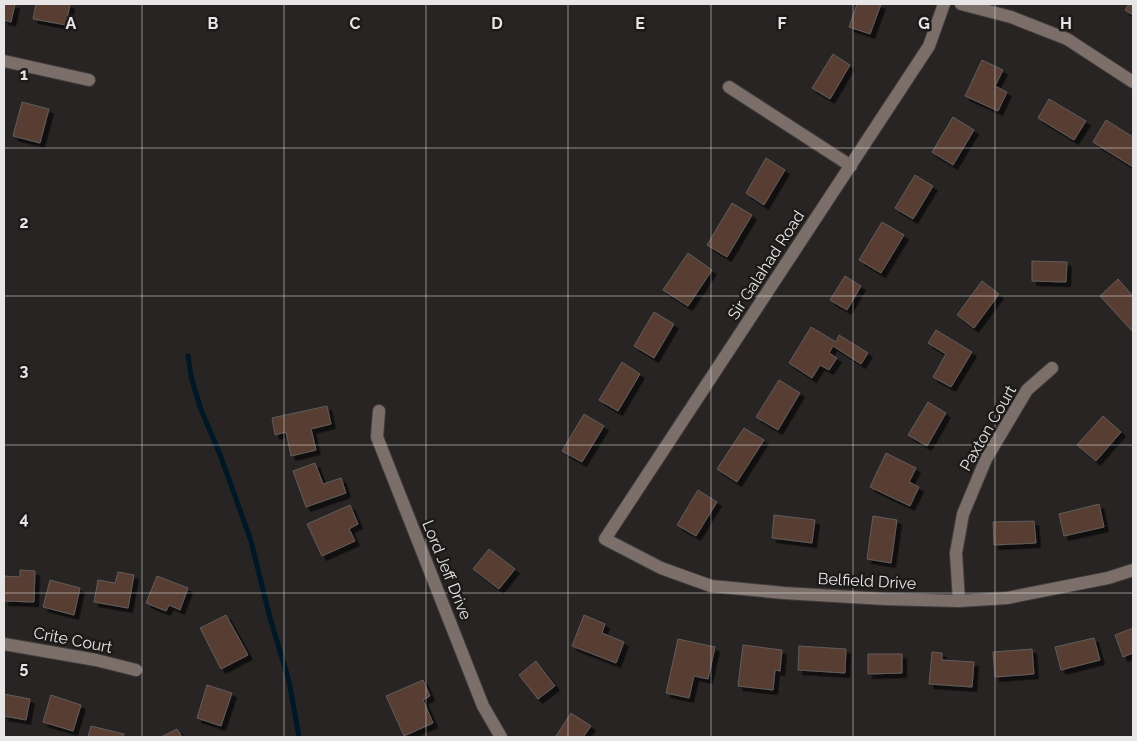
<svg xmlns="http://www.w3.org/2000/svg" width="1137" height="741" font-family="Raleway,sans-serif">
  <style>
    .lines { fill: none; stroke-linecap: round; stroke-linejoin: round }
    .stream { stroke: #001825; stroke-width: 5 }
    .building { fill: #593d33; stroke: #605d5b; filter: url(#shadow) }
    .minor-casing { stroke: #423f3e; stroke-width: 14 }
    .minor { stroke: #7c6f69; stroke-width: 12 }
    .grid { fill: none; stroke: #e7e5e5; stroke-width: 1; stroke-opacity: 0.55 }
    .labels { text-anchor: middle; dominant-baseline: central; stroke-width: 5; stroke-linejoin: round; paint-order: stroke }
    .street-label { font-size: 16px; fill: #e7e5e5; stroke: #1d1b1a }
    .grid-label { font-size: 16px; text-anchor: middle; font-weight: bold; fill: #e7e5e5; stroke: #1d1b1a; stroke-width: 5; stroke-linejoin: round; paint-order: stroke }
  </style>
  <defs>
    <filter id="shadow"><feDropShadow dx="4.5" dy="4.5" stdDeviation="0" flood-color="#0009"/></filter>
  </defs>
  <rect width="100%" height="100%" fill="#272423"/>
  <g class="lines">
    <path class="stream" d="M188 356 191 376 200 407 221 457 251 541 270 618 289 681 299 737"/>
  </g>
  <g class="building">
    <path d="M4 4H15L11 22 4 20Z"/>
    <path d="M36 4H70L66 25 33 19Z"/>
    <path d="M857 4H881L870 34 849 27Z"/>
    <path d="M1129 4H1133V15L1125 10Z"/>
    <path d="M833 54 850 65 830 99 812 88Z"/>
    <path d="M982 60 1003 70 995 86 1007 92 998 111 965 96Z"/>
    <path d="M1049 99 1086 121 1074 140 1038 118Z"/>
    <path d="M22 102 49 109 40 143 13 136Z"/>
    <path d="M953 117 974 130 953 165 932 152Z"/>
    <path d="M1106 120 1133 137V167L1093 142Z"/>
    <path d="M766 158 785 170 764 205 746 193Z"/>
    <path d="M915 175 933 186 913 219 895 208Z"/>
    <path d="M732 203 752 215 727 257 707 245Z"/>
    <path d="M882 222 904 235 881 273 859 260Z"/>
    <path d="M688 253 712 270 688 306 663 290Z"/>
    <path d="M1032 261 1067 262 1066 282 1032 281Z"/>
    <path d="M845 276 861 286 847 310 830 300Z"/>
    <path d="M1118 279 1133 296V330L1132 331 1100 296Z"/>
    <path d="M982 281 999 294 974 328 957 315Z"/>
    <path d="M654 312 674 324 654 358 634 346Z"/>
    <path d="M811 327 836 342 839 335 868 353 861 364 833 346 829 353 837 358 829 370 820 365 812 378 789 363Z"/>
    <path d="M936 330 972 352 951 387 933 377 946 354 928 343Z"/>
    <path d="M622 362 640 374 618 411 599 400Z"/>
    <path d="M779 380 800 393 778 430 756 417Z"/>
    <path d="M928 402 946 413 927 446 908 435Z"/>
    <path d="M327 406 331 424 311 429 316 450 291 456 286 432 275 435 272 418Z"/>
    <path d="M584 414 604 426 582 462 562 451Z"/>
    <path d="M1103 416 1121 432 1096 461 1077 445Z"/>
    <path d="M744 428 764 440 737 482 717 469Z"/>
    <path d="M886 453 916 468 909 482 919 487 910 506 870 487Z"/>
    <path d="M315 463 323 484 341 478 346 493 306 507 293 471Z"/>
    <path d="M698 490 717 502 696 536 677 525Z"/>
    <path d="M1099 504 1104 527 1064 536 1059 514Z"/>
    <path d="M350 505 358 524 349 529 355 541 322 556 307 524Z"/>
    <path d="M774 515 815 520 812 543 772 538Z"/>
    <path d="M873 516 897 520 891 563 867 559Z"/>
    <path d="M1034 521 1036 543 994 545 993 522Z"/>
    <path d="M489 549 515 569 499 589 473 569Z"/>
    <path d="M20 570 35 571 34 602 4 601V576L20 577Z"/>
    <path d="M118 572 134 575 128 608 94 602 98 580 115 583Z"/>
    <path d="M157 576 188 588 180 610 169 605 166 611 146 603Z"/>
    <path d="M50 580 80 588 74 615 43 607Z"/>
    <path d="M226 615 248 655 221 669 200 628Z"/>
    <path d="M584 615 605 624 602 633 624 642 616 663 572 646Z"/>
    <path d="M1133 628V653L1123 657 1115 635Z"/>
    <path d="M1094 638 1100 660 1061 670 1055 647Z"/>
    <path d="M678 639 715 647 708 679 694 676 689 698 666 693Z"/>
    <path d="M743 645 782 650 780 671 775 670 773 690 738 686Z"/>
    <path d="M799 646 846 649 845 673 798 670Z"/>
    <path d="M1032 649 1034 674 995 677 993 652Z"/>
    <path d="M932 652 942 653V660L974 662 972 687 929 684Z"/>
    <path d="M868 654H902V673L868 674Z"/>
    <path d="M536 661 555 686 538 699 519 675Z"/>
    <path d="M423 680 430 696 423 700 433 723 404 736 386 696Z"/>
    <path d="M207 685 232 693 221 726 197 718Z"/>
    <path d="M4 694 30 699 26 720 4 716Z"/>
    <path d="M51 695 81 705 73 731 43 722Z"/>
    <path d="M571 713 591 726 583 737H558L556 736Z"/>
    <path d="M91 726 124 734 123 737H88Z"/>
    <path d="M177 729 182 737H161Z"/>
  </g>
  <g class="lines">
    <g class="minor-casing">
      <g id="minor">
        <path d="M944 4 929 46 605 539 661 568 711 586 784 593 885 599 959 601 1007 598 1108 578 1133 570"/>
        <path d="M961 4 1011 17 1067 39 1133 82"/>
        <path d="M4 61 89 80"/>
        <path d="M729 87 851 166"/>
        <path d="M379 411 377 437 483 706 501 737"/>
        <path d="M959 601 956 553 963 514 986 459 1027 390 1052 368"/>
        <path d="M4 644 96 660 136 670"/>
      </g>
    </g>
    <use href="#minor" class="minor"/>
  </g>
  <path class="grid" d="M142 4V737M284 4V737M426 4V737M568 4V737M711 4V737M853 4V737M995 4V737M4 148H1133M4 296H1133M4 445H1133M4 593H1133"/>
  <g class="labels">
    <g class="street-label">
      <text transform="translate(766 265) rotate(-57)">Sir Galahad Road</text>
      <text transform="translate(988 428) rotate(-60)">Paxton Court</text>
      <text transform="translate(447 570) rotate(68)">Lord Jeff Drive</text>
      <text transform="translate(867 581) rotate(3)">Belfield Drive</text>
      <text transform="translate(73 640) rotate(11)">Crite Court</text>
    </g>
  </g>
  <g class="grid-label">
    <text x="71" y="29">A</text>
    <text x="213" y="29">B</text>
    <text x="355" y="29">C</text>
    <text x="497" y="29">D</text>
    <text x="640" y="29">E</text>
    <text x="782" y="29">F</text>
    <text x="924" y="29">G</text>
    <text x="1066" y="29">H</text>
    <text x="24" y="80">1</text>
    <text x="24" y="228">2</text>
    <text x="24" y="376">3</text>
    <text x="24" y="524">4</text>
    <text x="24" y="673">5</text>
  </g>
  <rect width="1137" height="741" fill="none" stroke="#e7e5e5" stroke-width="10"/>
</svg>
